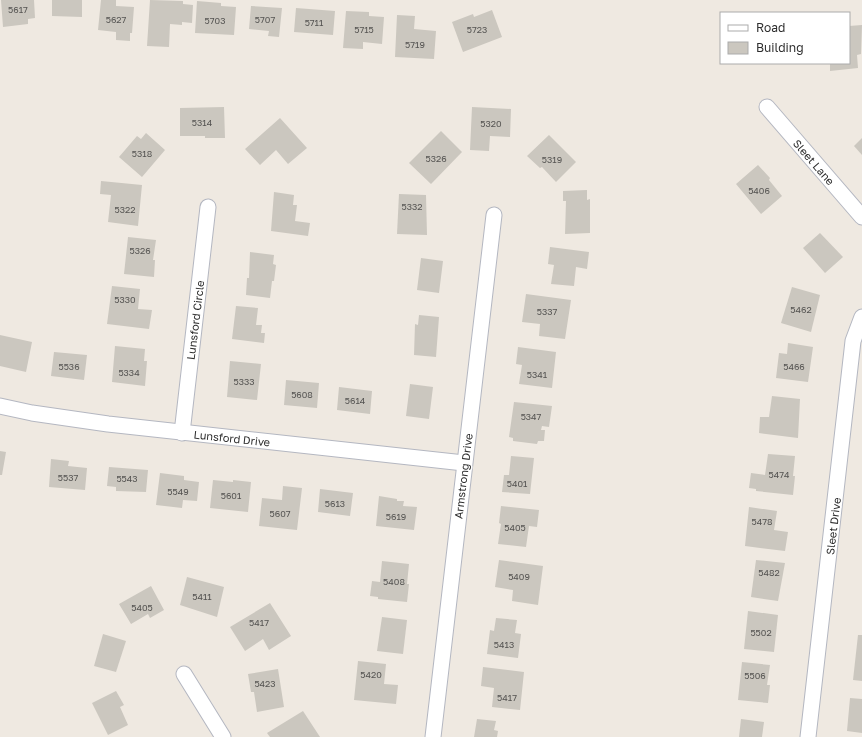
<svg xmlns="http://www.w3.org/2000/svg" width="862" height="737" font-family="'Golos Text',sans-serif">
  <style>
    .building { fill: #cbc7bf }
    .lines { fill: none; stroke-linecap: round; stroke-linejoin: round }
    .street-casing { stroke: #b4b7c1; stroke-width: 17 }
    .street { stroke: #fff; stroke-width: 15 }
    .labels { text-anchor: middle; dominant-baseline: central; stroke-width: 3; stroke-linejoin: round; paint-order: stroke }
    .number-label { font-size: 9px; fill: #555452 }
    .street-label { font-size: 11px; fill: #2e2e2e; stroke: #fff }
  </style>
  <rect width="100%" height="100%" fill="#efe9e1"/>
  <g class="building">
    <path d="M1 0H34L35 18 28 19V24L3 27Z"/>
    <path d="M52 0H82V17L52 16Z"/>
    <path d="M101 0H116V6L134 7 132 33H130V41L116 40V32L98 30Z"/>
    <path d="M150 0 183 1V4L193 5 192 23 182 22V25L170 24 169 47 147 46Z"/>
    <path d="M197 1 221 3V6L236 7 234 35 195 33Z"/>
    <path d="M251 6 282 8 279 37 268 36 269 31 249 29Z"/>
    <path d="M296 8 335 11 333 35 294 32Z"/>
    <path d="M492 10 502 37 463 52 452 22 473 14 474 17Z"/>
    <path d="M346 11 369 12V16L384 17 382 44 363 42V49L343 48Z"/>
    <path d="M397 15 415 16 414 29 436 31 434 59 395 57Z"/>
    <path d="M862 25 861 54 857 55 858 68 830 71V63H849V26Z"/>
    <path d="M224 107 225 138H205V136H180V108Z"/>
    <path d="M472 107 511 109 510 137 490 136 489 151 470 150Z"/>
    <path d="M280 118 307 148 288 164 276 150 260 165 245 149Z"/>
    <path d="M441 131 462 152 431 184 409 163Z"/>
    <path d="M146 133 165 150 142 177 119 157 137 136 141 139Z"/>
    <path d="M549 135 576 162 556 182 542 167 540 168 527 156Z"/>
    <path d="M862 138V155L854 146Z"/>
    <path d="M758 165 770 178 769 180 782 196 761 214 736 184Z"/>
    <path d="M101 181 142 185 138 226 108 222 111 195 100 194Z"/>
    <path d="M587 190V200L590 199V233L565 234 566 201H563V191Z"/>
    <path d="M274 192 294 195 293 205H297L295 221 310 223 308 236 271 231Z"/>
    <path d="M399 194 426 195 427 235 397 234Z"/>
    <path d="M820 233 843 257 825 273 803 248Z"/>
    <path d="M128 237 156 240 153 260H155L154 277 124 274Z"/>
    <path d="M550 247 589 252 587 269 576 267 574 286 551 284 554 265 548 264Z"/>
    <path d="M250 252 274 255 273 264 276 265 274 281H272L270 298 246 295 247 278H249Z"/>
    <path d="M421 258 443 261 439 293 417 290Z"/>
    <path d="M112 286 140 289 138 309 152 310 149 329 107 324Z"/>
    <path d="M792 287 820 295 811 332 781 323Z"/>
    <path d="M526 294 571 300 565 339 539 336 540 324 522 322Z"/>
    <path d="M236 306 258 308 256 325H262L261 333H265L264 343 232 339Z"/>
    <path d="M419 315 439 317 436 357 414 355 415 324 418 325Z"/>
    <path d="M0 335 32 342 26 372 0 366Z"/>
    <path d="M788 343 813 347 808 382 776 378 779 353 787 354Z"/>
    <path d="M115 346 145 349 144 361H147L145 386 112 382Z"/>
    <path d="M518 347 556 352 552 388 519 384 522 365 516 364Z"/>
    <path d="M54 352 87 355 84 380 51 376Z"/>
    <path d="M230 361 261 364 257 400 227 397Z"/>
    <path d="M286 380 319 383 317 408 284 405Z"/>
    <path d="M410 384 433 387 429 419 406 416Z"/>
    <path d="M339 387 372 391 370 414 337 410Z"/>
    <path d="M772 396 800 399 798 438 759 433 760 417H769Z"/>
    <path d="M514 402 552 406 549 427 542 426 541 430H545L544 441H538L537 444 513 441V438L509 437Z"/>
    <path d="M0 451 6 452 2 475H0Z"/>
    <path d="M768 454 795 456 793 476H795L793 495 756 491V489L749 488 751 473 765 475Z"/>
    <path d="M511 456 534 458 530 494 502 492 504 475H509Z"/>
    <path d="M51 459 69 461 68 466 87 468 85 490 49 487Z"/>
    <path d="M109 467 148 470 146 492 116 491V487L107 486Z"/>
    <path d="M160 473 184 476V480L199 482 197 501 183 500 182 508 156 505Z"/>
    <path d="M213 480 233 482V480L251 482 248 512 210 508Z"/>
    <path d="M283 486 302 488 297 530 259 526 262 498 282 500Z"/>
    <path d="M320 489 353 493 350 516 318 512Z"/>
    <path d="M379 496 397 499V501H404L403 506 417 507 414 530 376 526Z"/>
    <path d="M501 506 539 510 537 527 529 526 526 547 498 544 501 524 499 523Z"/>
    <path d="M749 507 777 511 774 530 788 532 785 551 745 546Z"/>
    <path d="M499 560 543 566 538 605 512 601 513 590 495 587Z"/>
    <path d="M756 560 785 563 778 601 751 597Z"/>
    <path d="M382 561 409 564 407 584H409L407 602 378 599V597L370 596 372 581 380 582Z"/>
    <path d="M187 577 224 587 217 617 180 605Z"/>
    <path d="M151 586 164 610 150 618 148 614 131 624 119 604Z"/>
    <path d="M270 603 291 636 269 650 263 639 245 651 230 627Z"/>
    <path d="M748 611 778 615 774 652 744 649Z"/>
    <path d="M382 617 407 620 403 654 377 651Z"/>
    <path d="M496 618 517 620 515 633 521 634 518 658 487 654 490 630 494 631Z"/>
    <path d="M103 634 126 641 116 672 94 666Z"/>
    <path d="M858 635H862V681L853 680Z"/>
    <path d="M358 661 386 664 384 684 398 685 396 704 354 700Z"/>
    <path d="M742 662 770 665 767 685H770L768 703 738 700Z"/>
    <path d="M483 667 524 672 520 710 492 707 494 688 481 686Z"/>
    <path d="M278 669 284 707 257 712 254 692H251L248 674Z"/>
    <path d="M116 691 124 705 120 707 128 725 108 735 92 703Z"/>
    <path d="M850 698 862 699V733L847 731Z"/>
    <path d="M303 711 320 737H270L267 733Z"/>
    <path d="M477 719 496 721 494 730 498 731 497 737H474Z"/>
    <path d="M741 719 764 722 762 737H739Z"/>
  </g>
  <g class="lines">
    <g class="street-casing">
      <g id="street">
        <path d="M767 107 862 217"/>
        <path d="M0 406 32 413 108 424 464 463"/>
        <path d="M182 433 208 207"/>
        <path d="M184 674 223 737"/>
        <path d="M433 737 494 215"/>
        <path d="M808 737 852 350 853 341 862 317"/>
      </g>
    </g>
    <use href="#street" class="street"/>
  </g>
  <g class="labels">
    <g class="number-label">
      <text x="18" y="9">5617</text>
      <text x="116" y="19">5627</text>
      <text x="265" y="19">5707</text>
      <text x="215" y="20">5703</text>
      <text x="314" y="22">5711</text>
      <text x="364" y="29">5715</text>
      <text x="477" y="29">5723</text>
      <text x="415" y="44">5719</text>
      <text x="202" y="122">5314</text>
      <text x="491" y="123">5320</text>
      <text x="142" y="153">5318</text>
      <text x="436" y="158">5326</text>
      <text x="552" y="159">5319</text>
      <text x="759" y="190">5406</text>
      <text x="412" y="206">5332</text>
      <text x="125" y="209">5322</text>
      <text x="140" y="250">5326</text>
      <text x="125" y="299">5330</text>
      <text x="801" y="309">5462</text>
      <text x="547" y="311">5337</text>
      <text x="69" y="366">5536</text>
      <text x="794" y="366">5466</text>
      <text x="129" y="372">5334</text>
      <text x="537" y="374">5341</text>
      <text x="244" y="381">5333</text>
      <text x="302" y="394">5608</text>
      <text x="355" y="400">5614</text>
      <text x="531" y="416">5347</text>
      <text x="779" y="474">5474</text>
      <text x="68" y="477">5537</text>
      <text x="127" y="478">5543</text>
      <text x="517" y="483">5401</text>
      <text x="178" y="491">5549</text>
      <text x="231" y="495">5601</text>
      <text x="335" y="503">5613</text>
      <text x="280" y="513">5607</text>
      <text x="396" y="516">5619</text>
      <text x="762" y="521">5478</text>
      <text x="515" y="527">5405</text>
      <text x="769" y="572">5482</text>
      <text x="519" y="576">5409</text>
      <text x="394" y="581">5408</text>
      <text x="202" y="596">5411</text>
      <text x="142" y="607">5405</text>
      <text x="259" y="622">5417</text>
      <text x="761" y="632">5502</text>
      <text x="504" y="644">5413</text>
      <text x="371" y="674">5420</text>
      <text x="755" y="675">5506</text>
      <text x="265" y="683">5423</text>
      <text x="507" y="697">5417</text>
    </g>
    <g class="street-label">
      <text transform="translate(814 162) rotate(49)">Sleet Lane</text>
      <text transform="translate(195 320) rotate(-83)">Lunsford Circle</text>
      <text transform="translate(232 438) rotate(6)">Lunsford Drive</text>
      <text transform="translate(463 476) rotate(-83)">Armstrong Drive</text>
      <text transform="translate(833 526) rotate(-83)">Sleet Drive</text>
    </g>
  </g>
  <rect x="720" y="12" width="130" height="52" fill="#ffffff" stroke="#ababab"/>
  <rect x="728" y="25" width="20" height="6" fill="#ffffff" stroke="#ababab"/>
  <text x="756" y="32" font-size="12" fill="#2e2e2e">Road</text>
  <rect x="728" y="42" width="20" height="12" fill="#cbc7bf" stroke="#ababab"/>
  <text x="756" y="52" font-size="12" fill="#2e2e2e">Building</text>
</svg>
